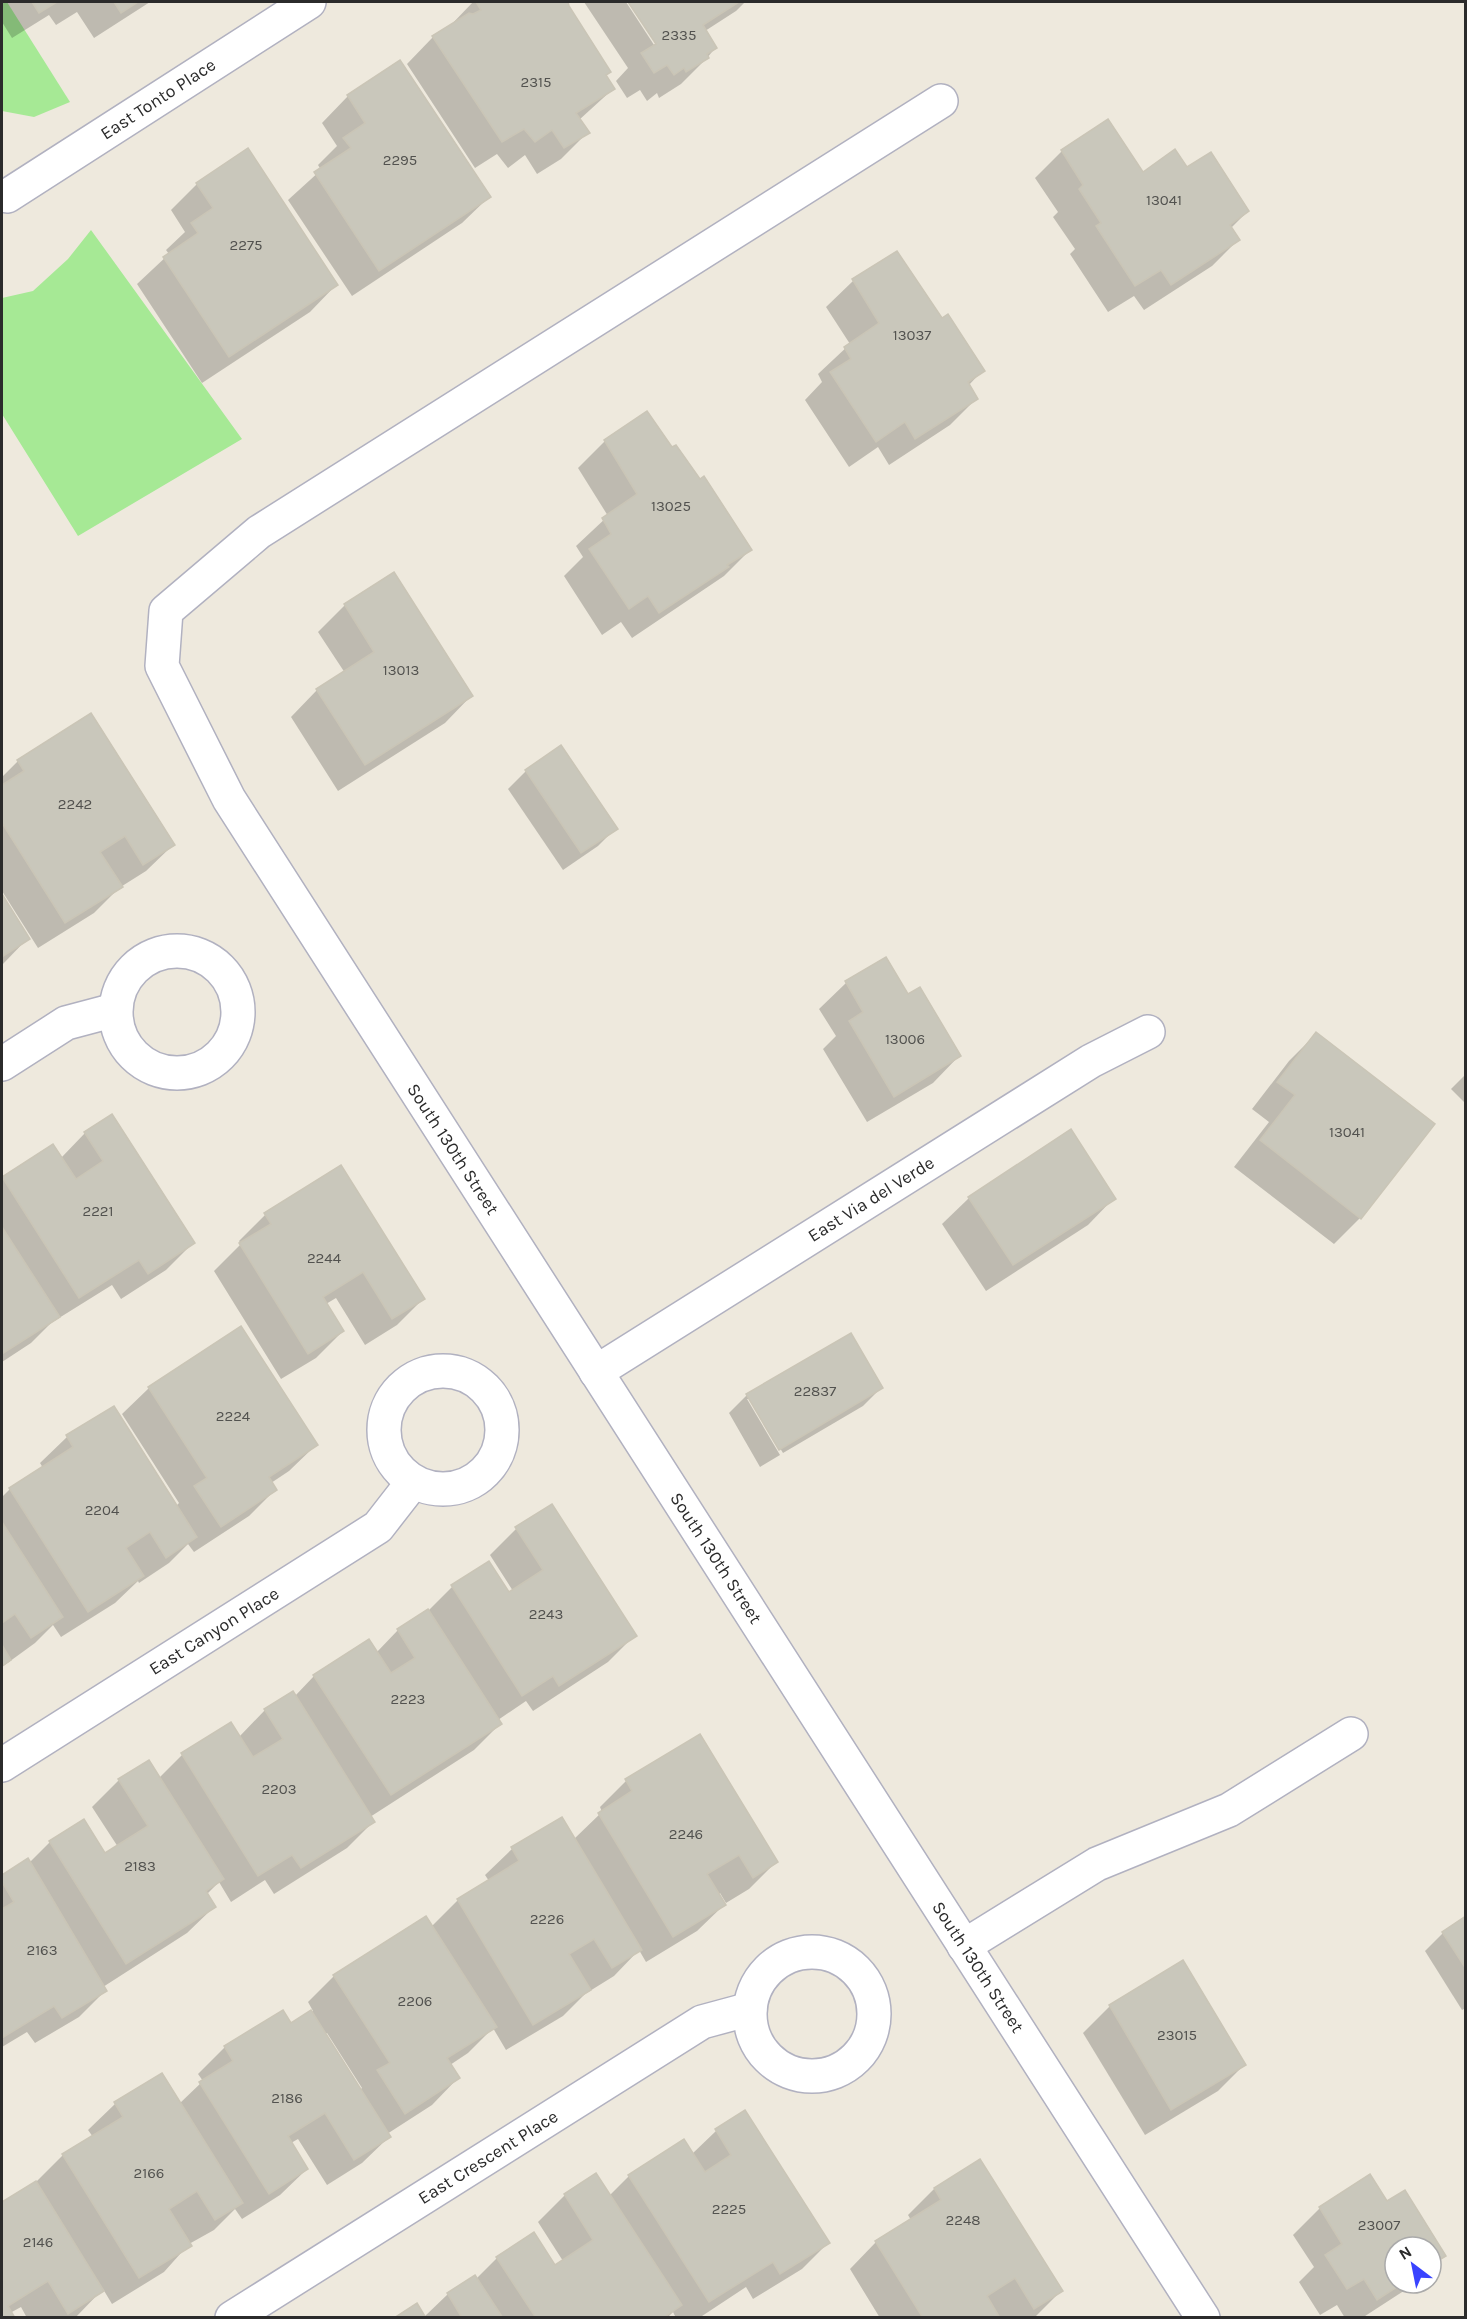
<svg xmlns="http://www.w3.org/2000/svg" width="1467" height="2319" font-family="Karla,sans-serif">
  <style>
    .green { fill: #a6e995 }
    .shadow { fill: #0003; fill-rule: evenodd }
    .building { fill: #c9c7bb; stroke: #cac5b6; stroke-width: 1.5 }
    .lines { fill: none; stroke-linecap: round; stroke-linejoin: round }
    .minor-casing { stroke: #b1b1c0; stroke-width: 36 }
    .minor { stroke: #fff; stroke-width: 33 }
    .labels { text-anchor: middle; dominant-baseline: central; stroke-width: 4.5; stroke-linejoin: round; paint-order: stroke }
    .number-label { font-size: 15px; fill: #52524f }
    .street-label { font-size: 18px; fill: #2b2b2b; stroke: #fff }
  </style>
  <rect width="100%" height="100%" fill="#eee9dd"/>
  <g class="green">
    <path d="M2 2H7L70 102 34 117 2 111Z"/>
    <path d="M91 230 242 439 78 536 2 414V298L33 291 68 259Z"/>
  </g>
  <g class="shadow">
    <path d="M2 2H150L94 38 77 12 56 25 49 15 12 38 2 22Z"/>
    <path d="M473 2H565L609 72 605 76 613 89 579 120 588 132 561 159 537 174 525 155 508 168 497 154 475 168 407 64 433 37 449 27Z"/>
    <path d="M584 2H626L658 51 661 49 629 2H745L736 11 705 31 716 47 707 58 681 84 659 98 657 93 647 101 640 90 627 98 616 81 628 68Z"/>
    <path d="M348 96 489 197 462 223 352 296 288 200 321 170 318 165 337 146 322 123Z"/>
    <path d="M1062 151 1142 174 1187 170 1248 211 1231 228 1238 240 1212 266 1144 310 1134 296 1108 312 1070 254 1075 249 1053 217 1058 212 1035 178Z"/>
    <path d="M197 184 336 285 310 312 202 383 137 284 169 254 166 250 185 232 171 210Z"/>
    <path d="M897 253 941 320 983 370 968 386 976 399 950 425 889 465 878 447 849 467 805 400 822 382 818 374 850 344 826 307 853 281Z"/>
    <path d="M605 441 671 448 750 550 724 576 632 638 621 622 602 635 564 576 583 557 576 546 608 516 578 468Z"/>
    <path d="M345 605 471 696 445 723 338 791 291 717 317 690 345 673 318 632Z"/>
    <path d="M18 761 173 845 146 871 119 888 94 913 38 948 2 891V777Z"/>
    <path d="M526 771 616 828 598 846 563 870 508 789Z"/>
    <path d="M2 897 28 938 2 965Z"/>
    <path d="M885 959 907 996 959 1056 933 1083 867 1122 823 1049 836 1036 819 1009 846 983Z"/>
    <path d="M1316 1034 1360 1218 1334 1244 1234 1167 1269 1122 1252 1109 1289 1061Z"/>
    <path d="M1466 1074V1104L1451 1089Z"/>
    <path d="M85 1133 193 1243 166 1270 121 1299 112 1285 51 1323 31 1343 2 1362V1179L53 1146 61 1158Z"/>
    <path d="M969 1198H1114L1088 1225 986 1291 942 1224Z"/>
    <path d="M265 1215 423 1299 397 1325 365 1345 336 1298 326 1304 343 1331 316 1358 281 1379 214 1271 241 1244 239 1241Z"/>
    <path d="M149 1388 316 1445 289 1471 271 1483 276 1489 249 1516 194 1552 188 1544 169 1563 139 1583 138 1581 115 1603 61 1637 53 1625 35 1643 2 1667V1497L10 1489 43 1468 40 1463 67 1437 113 1408 176 1506 179 1503 122 1414Z"/>
    <path d="M881 1388 863 1406 783 1453 750 1399H747L780 1455 760 1467 729 1413 747 1395Z"/>
    <path d="M516 1529 635 1635 608 1662 533 1711 526 1701 498 1720 500 1724 474 1750 370 1817 373 1822 347 1848 274 1894 265 1880 231 1902 219 1882 206 1895 214 1907 187 1933 103 1987 105 1991 79 2017 35 2043 27 2032 2 2047V1876L27 1860 29 1863 50 1842 105 1855 118 1847 92 1807 118 1781 149 1762 159 1778 182 1755 231 1724 239 1737 265 1710 295 1696 314 1676 376 1653 398 1630 427 1612 452 1587 488 1563 509 1594 513 1591 490 1555Z"/>
    <path d="M626 1781 776 1862 749 1889 726 1903 720 1893 718 1895 724 1905 697 1931 646 1962 639 1950 614 1976 585 1994 563 2016 506 2050 493 2028 468 2053 450 2065 458 2078 432 2105 387 2134 389 2137 362 2163 327 2185 298 2139 291 2143 307 2169 280 2195 242 2219 235 2209 214 2230 189 2244 164 2272 112 2304 103 2289 75 2318H27L21 2307 10 2313 13 2318H2V2204L36 2182 63 2155 93 2137 88 2130 115 2104 161 2075 179 2104 203 2081 198 2074 225 2047 290 2025 313 2011 308 2002 334 1976 431 1927 458 1900 489 1881 485 1875 512 1849 574 1839 602 1812 600 1807ZM327 2033 362 2088 360 2090 325 2034Z"/>
    <path d="M1466 1918V2008L1462 2010 1425 1951 1443 1933Z"/>
    <path d="M1183 1962 1244 2065 1218 2091 1145 2135 1083 2033 1110 2006Z"/>
    <path d="M745 2112 828 2243 802 2269 753 2299 746 2287 699 2318H676L673 2312 667 2318H397L424 2317 448 2294 476 2279 497 2258 555 2267 563 2261 538 2222 565 2195 596 2175 609 2196 629 2176 692 2154 716 2131Z"/>
    <path d="M979 2161 1061 2291 1034 2318H880L850 2269 876 2242 911 2220 908 2215 934 2189Z"/>
    <path d="M1370 2176 1387 2203 1444 2255 1431 2269V2247H1395V2283H1416L1362 2318H1345L1337 2305 1320 2315 1299 2282 1314 2267 1293 2235 1320 2208Z"/>
  </g>
  <g class="building">
    <path d="M32 2H57L39 13Z"/>
    <path d="M114 2H138L121 13Z"/>
    <path d="M476 2H568L569 6 611 72 606 75 615 89 576 113 590 133 564 148 552 130 535 142 524 129 502 142 432 36 469 13 473 14 481 10Z"/>
    <path d="M628 2H739L703 25 717 48 707 54 709 58 686 72 684 68 674 75 667 65 654 73 641 53 656 44Z"/>
    <path d="M400 60 491 197 379 271 314 172 351 148 343 138 365 123 347 95Z"/>
    <path d="M1108 119 1143 172 1175 149 1187 167 1211 152 1249 211 1230 225 1240 240 1171 285 1161 270 1135 286 1096 226 1101 223 1079 189 1083 185 1061 150Z"/>
    <path d="M248 148 338 285 229 357 163 257 198 233 191 223 213 208 196 183Z"/>
    <path d="M897 251 942 318 948 314 985 371 968 382 978 399 915 439 905 422 876 442 830 372 851 359 844 347 879 323 852 279Z"/>
    <path d="M647 411 672 447 676 445 700 479 704 476 752 550 727 565 729 567 659 613 648 596 629 609 589 549 611 534 602 518 637 494 604 440Z"/>
    <path d="M394 572 473 696 365 765 316 689 374 652 344 604Z"/>
    <path d="M91 713 175 845 143 865 125 836 100 852 123 887 65 923 2 823V785L24 771 17 760Z"/>
    <path d="M561 745 618 829 581 853 525 770Z"/>
    <path d="M2 894 30 939 2 957Z"/>
    <path d="M886 957 908 994 920 987 961 1056 894 1097 849 1021 863 1012 845 981Z"/>
    <path d="M1316 1032 1435 1124 1361 1219 1260 1140 1295 1095 1277 1082Z"/>
    <path d="M112 1114 195 1243 148 1274 139 1260 79 1298 2 1177 53 1144 76 1179 103 1161 84 1132Z"/>
    <path d="M1071 1129 1116 1199 1013 1265 968 1197Z"/>
    <path d="M341 1165 425 1299 392 1319 363 1272 323 1297 344 1331 308 1354 239 1243 271 1224 264 1213Z"/>
    <path d="M2 1227 60 1317 2 1354Z"/>
    <path d="M241 1326 318 1445 269 1477 277 1490 221 1527 194 1486 207 1478 148 1387Z"/>
    <path d="M851 1333 883 1388 779 1450 746 1394Z"/>
    <path d="M114 1406 197 1537 166 1558 150 1532 126 1548 144 1576 88 1612 9 1488 73 1447 66 1435Z"/>
    <path d="M552 1504 637 1636 559 1686 553 1676 522 1696 451 1585 489 1561 509 1592 543 1570 515 1527Z"/>
    <path d="M2 1522 63 1617 31 1638 15 1614 2 1623Z"/>
    <path d="M428 1609 502 1724 391 1795 313 1675 369 1639 391 1673 415 1658 397 1629Z"/>
    <path d="M2 1645 11 1660 2 1666Z"/>
    <path d="M293 1691 375 1822 301 1868 292 1855 258 1876 181 1753 231 1722 253 1757 283 1739 264 1709Z"/>
    <path d="M700 1734 778 1862 753 1878 739 1855 707 1874 726 1905 673 1937 598 1813 632 1791 625 1779Z"/>
    <path d="M149 1760 224 1879 206 1891 216 1907 126 1964 49 1841 84 1819 105 1853 148 1826 118 1779Z"/>
    <path d="M562 1817 642 1950 612 1968 594 1939 569 1954 591 1990 533 2025 457 1899 519 1861 511 1847Z"/>
    <path d="M28 1858 107 1991 62 2018 54 2006 2 2038V1909L14 1902 2 1882V1875Z"/>
    <path d="M426 1916 497 2027 447 2058 460 2078 405 2114 377 2070 390 2063 333 1975Z"/>
    <path d="M1466 1916V1969L1442 1932Z"/>
    <path d="M1183 1960 1246 2065 1171 2110 1109 2005Z"/>
    <path d="M283 2010 291 2023 311 2010 391 2137 354 2160 325 2113 288 2136 308 2169 269 2194 199 2082 233 2061 224 2046Z"/>
    <path d="M162 2073 243 2203 215 2220 197 2191 169 2209 192 2246 139 2278 62 2154 123 2117 114 2102Z"/>
    <path d="M745 2110 830 2243 780 2274 773 2262 709 2302 628 2175 684 2139 705 2172 731 2155 715 2129Z"/>
    <path d="M980 2159 1063 2291 1034 2309 1015 2278 987 2296 1000 2318H923L875 2241 941 2200 934 2188Z"/>
    <path d="M596 2173 682 2305 663 2318H536L496 2257 534 2232 555 2265 593 2240 564 2194Z"/>
    <path d="M1370 2174 1387 2201 1405 2190 1446 2256 1431 2265V2247H1395V2283H1403L1377 2300 1364 2279 1347 2289 1325 2255 1342 2244 1319 2207Z"/>
    <path d="M36 2181 104 2291 68 2314 48 2281 8 2306 15 2318H2V2202Z"/>
    <path d="M475 2275 503 2318H462L447 2293Z"/>
    <path d="M417 2303 426 2318H394Z"/>
  </g>
  <g class="lines">
    <g class="minor-casing">
      <g id="minor">
        <path d="M941 101 259 532 166 611 162 666 229 799 1203 2318"/>
        <path d="M7 196 309 2"/>
        <circle cx="177" cy="1012" r="61"/>
        <path d="M2 1064 66 1023 115 1010"/>
        <circle cx="443" cy="1430" r="59"/>
        <path d="M596 1372 1091 1061 1148 1032"/>
        <path d="M2 1765 378 1527 413 1482"/>
        <path d="M964 1946 1097 1864 1229 1810 1351 1734"/>
        <circle cx="812" cy="2014" r="62"/>
        <path d="M232 2318 702 2022 750 2009"/>
      </g>
    </g>
    <use href="#minor" class="minor"/>
  </g>
  <g class="labels">
    <g class="number-label">
      <text x="679" y="35">2335</text>
      <text x="536" y="82">2315</text>
      <text x="400" y="160">2295</text>
      <text x="1164" y="200">13041</text>
      <text x="246" y="245">2275</text>
      <text x="912" y="335">13037</text>
      <text x="671" y="506">13025</text>
      <text x="401" y="670">13013</text>
      <text x="75" y="804">2242</text>
      <text x="905" y="1039">13006</text>
      <text x="1347" y="1132">13041</text>
      <text x="98" y="1211">2221</text>
      <text x="324" y="1258">2244</text>
      <text x="815" y="1391">22837</text>
      <text x="233" y="1416">2224</text>
      <text x="102" y="1510">2204</text>
      <text x="546" y="1614">2243</text>
      <text x="408" y="1699">2223</text>
      <text x="279" y="1789">2203</text>
      <text x="686" y="1834">2246</text>
      <text x="140" y="1866">2183</text>
      <text x="547" y="1919">2226</text>
      <text x="42" y="1950">2163</text>
      <text x="415" y="2001">2206</text>
      <text x="1177" y="2035">23015</text>
      <text x="287" y="2098">2186</text>
      <text x="149" y="2173">2166</text>
      <text x="729" y="2209">2225</text>
      <text x="963" y="2220">2248</text>
      <text x="1379" y="2225">23007</text>
      <text x="38" y="2242">2146</text>
    </g>
    <g class="street-label">
      <text transform="translate(158 99) rotate(-33)">East Tonto Place</text>
      <text transform="translate(453 1149) rotate(57)">South 130th Street</text>
      <text transform="translate(871 1199) rotate(-32)">East Via del Verde</text>
      <text transform="translate(716 1558) rotate(57)">South 130th Street</text>
      <text transform="translate(214 1631) rotate(-32)">East Canyon Place</text>
      <text transform="translate(978 1967) rotate(57)">South 130th Street</text>
      <text transform="translate(488 2157) rotate(-32)">East Crescent Place</text>
    </g>
  </g>
  <rect width="1467" height="2319" fill="none" stroke="#2b2b2b" stroke-width="6"/>
  <g transform="translate(1413 2265) rotate(328)"><circle r="28" fill="#ffffff" stroke="#aaaaaa" stroke-width="1.5"/>
  <path d="M0-4.5L10 22L0 15L-10 22Z" fill="#3943ff"/>
  <text y="-9" font-size="16" font-weight="bold" text-anchor="middle" fill="#2b2b2b">N</text>
  </g>
</svg>
